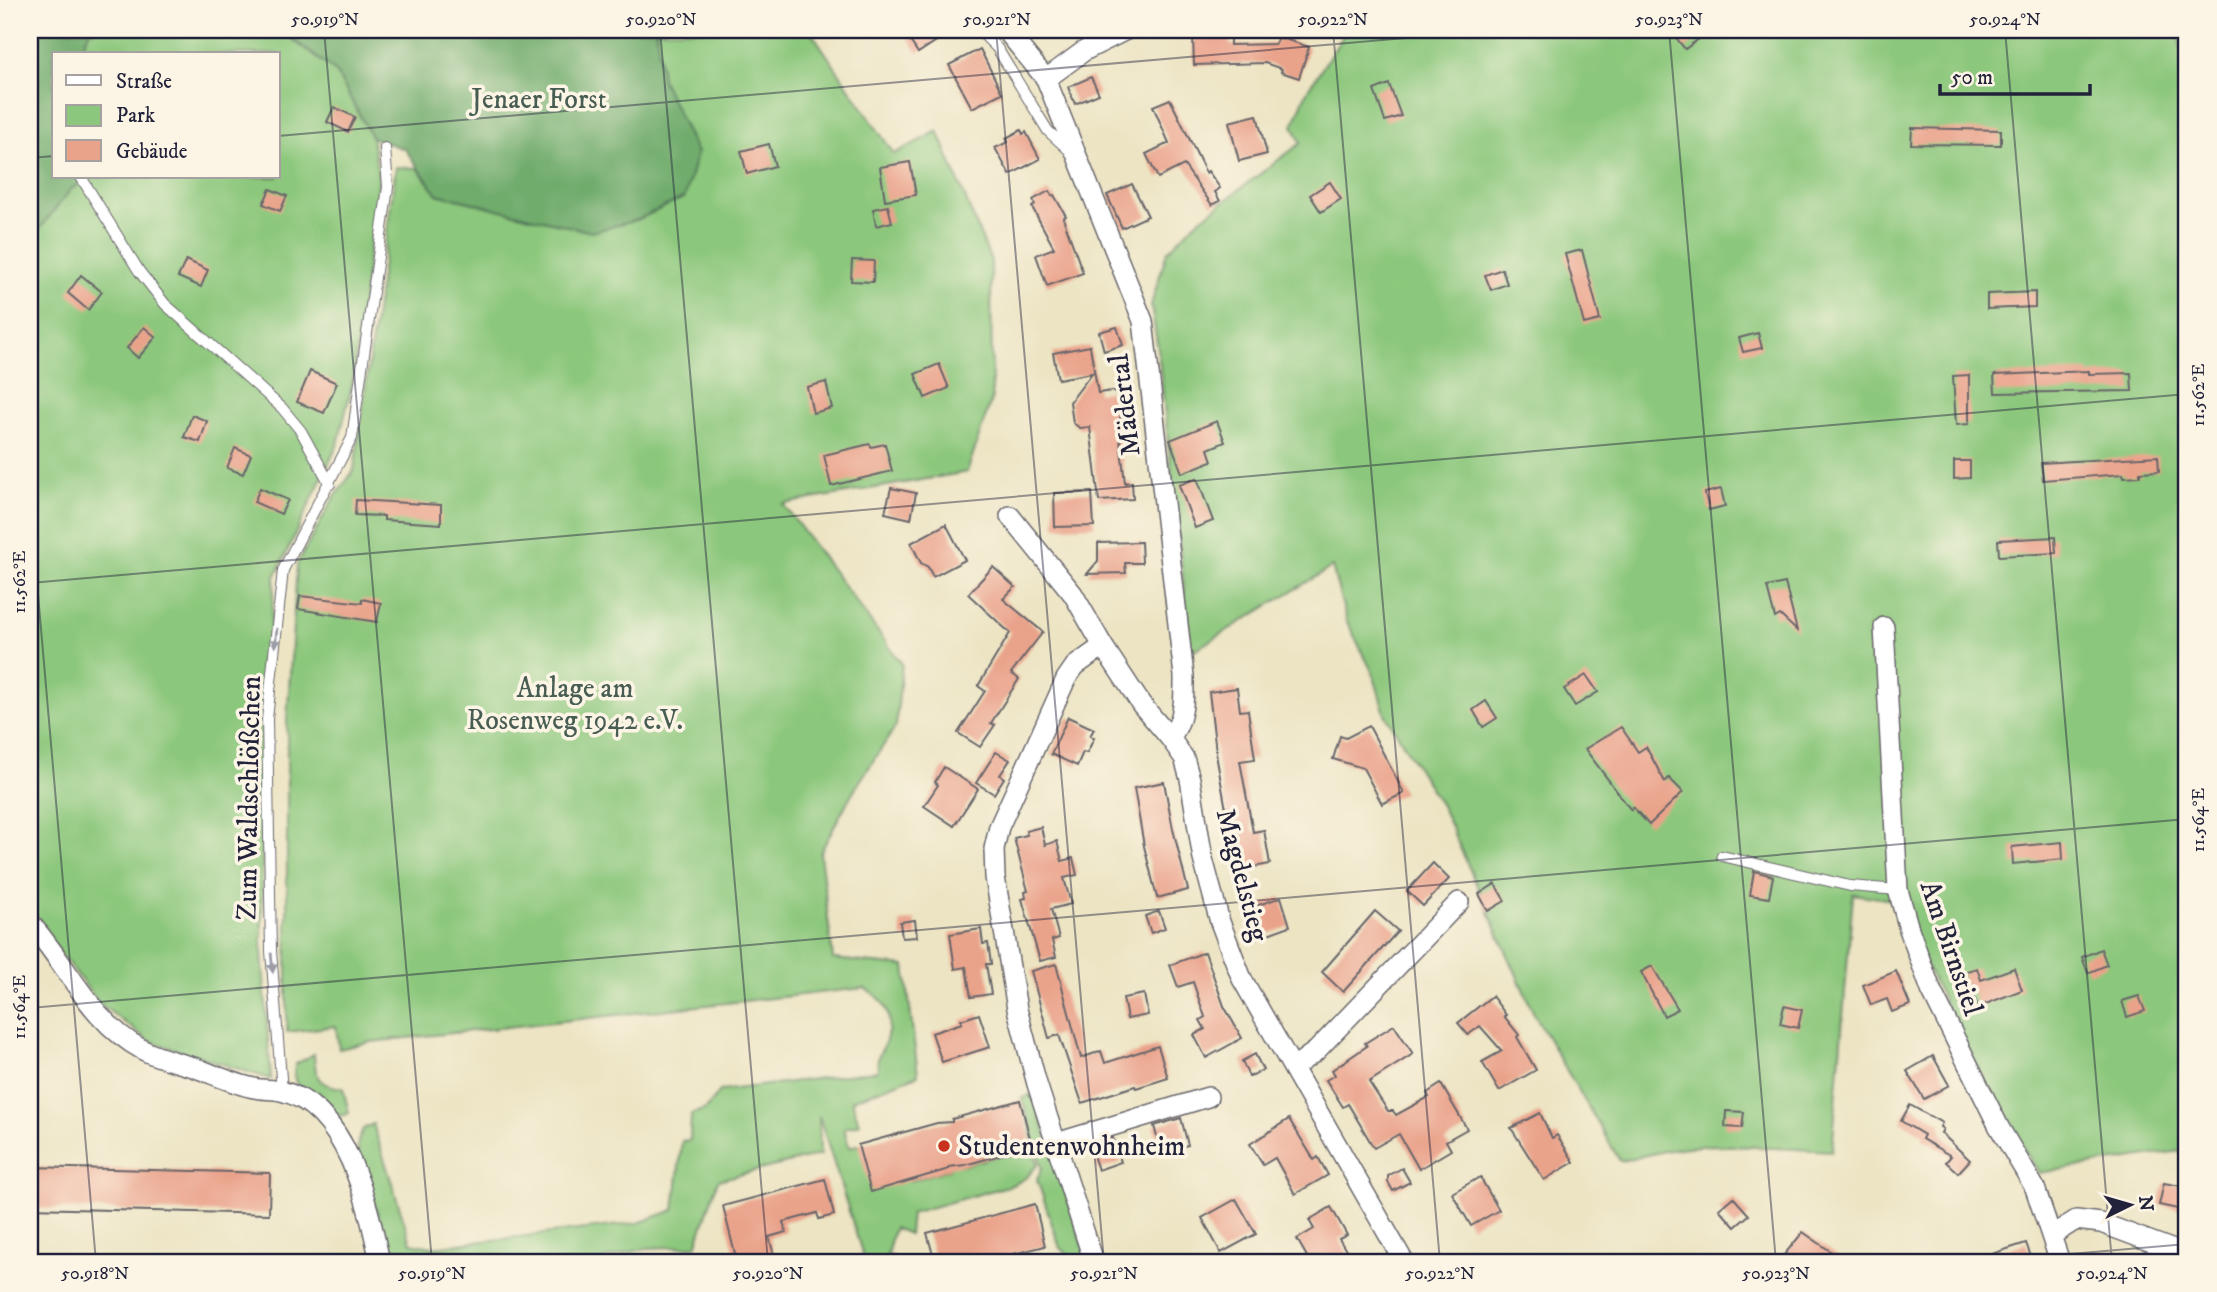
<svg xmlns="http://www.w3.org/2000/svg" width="2217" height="1292" font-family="'IM FELL DW Pica',serif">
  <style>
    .green { fill: #8bc77c; stroke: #56745c; stroke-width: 2 }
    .forest { fill: #70ac6c; stroke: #496754; stroke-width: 2 }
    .building { fill: #eaa38b }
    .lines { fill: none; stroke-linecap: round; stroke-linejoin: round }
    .lane-casing { stroke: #69666b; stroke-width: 12 }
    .street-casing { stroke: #69666b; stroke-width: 22 }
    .lane { stroke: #fff; stroke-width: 10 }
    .street { stroke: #fff; stroke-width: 19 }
    .oneway { fill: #9c9ca7 }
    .ticks { fill: none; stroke: #22223b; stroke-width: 2; stroke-opacity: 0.45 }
    .poi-dot { fill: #c8321e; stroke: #fcf5e5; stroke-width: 2.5 }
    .labels { text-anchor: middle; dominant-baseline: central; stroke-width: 7; stroke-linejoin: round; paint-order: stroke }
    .park-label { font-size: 28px; fill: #475c52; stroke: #fcf5e5 }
    .street-label { font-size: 28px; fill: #22223b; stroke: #fcf5e5 }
    .poi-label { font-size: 28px; fill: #22223b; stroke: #fcf5e5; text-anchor: start }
    .neatline { fill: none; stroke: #22223b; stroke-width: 2.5 }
    .ticks-label { font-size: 18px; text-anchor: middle; fill: #22223b }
  </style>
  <rect width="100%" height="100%" fill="#fcf5e5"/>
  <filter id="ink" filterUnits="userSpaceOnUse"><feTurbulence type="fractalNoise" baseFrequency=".0143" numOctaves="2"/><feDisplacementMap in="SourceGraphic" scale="14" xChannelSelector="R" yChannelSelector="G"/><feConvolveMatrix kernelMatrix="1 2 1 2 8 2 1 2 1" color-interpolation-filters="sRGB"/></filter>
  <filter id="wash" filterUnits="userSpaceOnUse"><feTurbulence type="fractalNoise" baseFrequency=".00686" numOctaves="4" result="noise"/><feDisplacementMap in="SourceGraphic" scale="28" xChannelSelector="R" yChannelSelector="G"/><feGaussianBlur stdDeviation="1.57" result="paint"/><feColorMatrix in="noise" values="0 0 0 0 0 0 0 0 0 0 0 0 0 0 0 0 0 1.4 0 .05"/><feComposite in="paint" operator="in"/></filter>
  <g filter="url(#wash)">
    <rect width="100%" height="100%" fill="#ece4c3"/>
    <g class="green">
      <path d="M30 30H280L336 72 372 138 379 178 352 385 338 444 275 577 262 731V951L271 1079 149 1041 100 1004 30 915V241L71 189 93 177H278V54H79L80 52 54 54Z"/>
      <path d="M656 30H810L894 154 938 131 991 261 992 397 967 472 783 504 902 664 896 726 851 795 820 853 833 959 905 966 918 1075 852 1100 859 1124 844 1128 849 1147 858 1145 910 1181 949 1169 948 1164 965 1165 1032 1146 1038 1164 1027 1177 1015 1184 911 1213 909 1234 894 1228 887 1255 901 1261 865 1262 819 1116 820 1155 718 1180 696 1246 647 1248 593 1262H391L384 1233 358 1152V1141L363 1129 373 1124 411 1243 432 1247 638 1223 674 1210 682 1141 690 1140 691 1114 706 1109 720 1091 878 1071C876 1054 881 1055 886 1040 894 1016 886 998 864 988L370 1042 339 1049 336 1026 287 1032V721L297 564 333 499 354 470 396 167 417 168 437 194 592 232 697 153 662 80Z"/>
      <path d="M1347 30H2177L2187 78V1150L2039 1173 1995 1103 1893 900 1853 894 1832 1151 1713 1145 1678 1148 1620 1161 1535 1016 1443 809 1385 714 1373 673 1347 622 1332 567 1191 652 1158 349 1151 305 1167 252 1194 224 1301 143 1293 126 1307 91Z"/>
      <path d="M314 1054C315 1079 318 1085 343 1088L349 1113 341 1116C320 1107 286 1091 296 1064Z"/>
      <path d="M1033 1094 1088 1262H1082L1060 1248 1037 1179 1042 1168 1022 1098Z"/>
    </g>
    <g class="forest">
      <path d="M30 30H90L79 54H54V177H93L71 189 30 241Z"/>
      <path d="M280 30H656L662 80 697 153 685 197 637 220 592 232 437 194 405 149 372 138 336 72Z"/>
    </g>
    <g id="blocks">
      <g class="building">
        <path d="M903 30H953L918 53Z"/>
        <path d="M1670 30H1711L1685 49Z"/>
        <path d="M1230 36V45L1275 44 1278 37 1309 47 1299 78 1281 72 1282 69 1265 63 1194 65 1193 37Z"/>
        <path d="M980 49 1002 93 972 108 949 65Z"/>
        <path d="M1091 77 1099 94 1075 104 1068 87Z"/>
        <path d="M1389 84 1401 116 1385 121 1374 90Z"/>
        <path d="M1170 99 1206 173 1208 171 1220 188 1215 192 1220 201 1212 205 1184 165 1158 178 1146 154 1169 143 1153 106Z"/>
        <path d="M334 107 355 117 348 132 327 122Z"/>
        <path d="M1257 115 1267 154 1239 161 1229 122Z"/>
        <path d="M1912 128 2001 130V145L1911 144Z"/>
        <path d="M1021 130 1023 134 1026 132 1040 159 1010 175 995 148 1008 142 1006 138Z"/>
        <path d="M769 144 775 166 747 174 741 151Z"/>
        <path d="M910 162 916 195 885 200 880 167Z"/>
        <path d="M1330 182 1341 199 1321 212 1310 195Z"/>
        <path d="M1132 184 1148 216 1122 228 1107 195Z"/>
        <path d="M270 189 287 196 280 211 263 204Z"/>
        <path d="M1049 191 1052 196 1054 195 1066 216 1063 218 1083 273 1047 286 1036 255 1054 248 1032 207 1035 205 1033 200Z"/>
        <path d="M888 206 892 222 876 226 873 209Z"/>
        <path d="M1582 250 1600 320 1584 324 1565 254Z"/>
        <path d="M186 260 208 270 201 287 178 277Z"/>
        <path d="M852 260 874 261 873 282 851 281Z"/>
        <path d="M1502 269 1507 284 1491 290 1485 275Z"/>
        <path d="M81 275 102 292 88 310 68 293Z"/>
        <path d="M2035 292V307L1987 309V294Z"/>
        <path d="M144 327 156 337 138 358 127 348Z"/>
        <path d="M1117 327 1123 345 1104 351 1099 332Z"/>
        <path d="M1758 333 1762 348 1743 352 1739 338Z"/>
        <path d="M1090 346 1098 393 1112 391 1119 396 1121 416 1118 422 1125 483 1132 482 1133 499 1099 501 1090 427 1080 428 1073 423 1070 402 1092 373 1058 379 1053 353Z"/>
        <path d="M939 364 949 388 925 398 915 374Z"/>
        <path d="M310 371 337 383 324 413 297 402Z"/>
        <path d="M2089 371V374L2131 373 2132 391 1995 393 1994 375Z"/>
        <path d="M1969 375V424L1956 425 1953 376Z"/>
        <path d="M826 382 832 408 813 413 807 387Z"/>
        <path d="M192 415 207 421 200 442 184 437Z"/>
        <path d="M1217 421 1225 442 1208 449 1212 461 1182 473 1170 440Z"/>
        <path d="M870 444 871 447 885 444 892 471 831 486 824 455Z"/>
        <path d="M235 448 251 455 243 474 227 468Z"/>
        <path d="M2158 456 2159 471 2140 472V476L2124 477 2123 474 2043 480 2041 463Z"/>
        <path d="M1954 461H1970V478L1954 479Z"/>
        <path d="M1197 478 1213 521 1195 528 1179 485Z"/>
        <path d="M260 488 288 500 281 514 254 502Z"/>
        <path d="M891 488 916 493 911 519 885 513Z"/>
        <path d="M1721 489 1725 506 1709 510 1705 493Z"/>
        <path d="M1092 492 1094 526 1055 527 1054 493Z"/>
        <path d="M356 500 441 505V524L384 520V516L355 515Z"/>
        <path d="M946 524 965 560 933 577 928 567 921 563 911 543Z"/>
        <path d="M2055 537 2056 553 1999 556 1998 540Z"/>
        <path d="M1141 542 1142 563H1125L1126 573 1087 574 1098 561V543Z"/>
        <path d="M993 567 1015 587 1003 599 1043 632 1011 673 1019 679 991 723 995 725 980 747 958 733 985 691 978 686 1010 633 968 594Z"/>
        <path d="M1785 583 1797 631 1780 615 1775 618 1767 587Z"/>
        <path d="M300 596 362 603V599L381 603 377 622 298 609Z"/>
        <path d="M1586 675 1598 692 1575 706 1564 689Z"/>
        <path d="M1237 688 1240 711 1248 710 1255 759 1240 761 1253 832 1264 830 1270 864 1237 870 1217 760 1209 692Z"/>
        <path d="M1486 701 1497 718 1483 727 1473 710Z"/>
        <path d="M1068 717 1094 729 1090 736 1094 738 1087 753 1083 752 1077 766 1051 754Z"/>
        <path d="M1369 726 1404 793 1382 804 1363 768 1333 759 1340 736 1346 738Z"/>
        <path d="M1621 727 1638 752 1646 747 1665 782 1669 778 1683 792 1649 825 1633 807 1631 810 1585 749Z"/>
        <path d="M996 752 1010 760 1000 775 1004 778 994 794 976 783Z"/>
        <path d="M944 767 978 789 954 826 924 806 938 785 935 782Z"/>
        <path d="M1164 782 1173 829 1188 890 1157 898 1144 846 1134 788Z"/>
        <path d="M1041 827 1045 845 1057 841 1062 861 1073 858 1077 875 1064 878 1071 904 1051 909 1059 938 1052 940 1056 957 1040 961 1022 899 1026 898 1025 892 1028 891 1014 838 1027 835 1026 831Z"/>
        <path d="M2062 842 2063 859 2013 864 2012 847Z"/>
        <path d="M1433 863 1449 879 1423 906 1407 891Z"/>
        <path d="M1754 871 1773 876 1769 898 1750 895Z"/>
        <path d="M1495 884 1505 901 1488 911 1479 894Z"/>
        <path d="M1281 897 1290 926 1257 938 1247 909Z"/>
        <path d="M1159 911 1165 928 1151 933 1145 916Z"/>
        <path d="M1375 911 1398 931 1343 992 1322 972Z"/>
        <path d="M915 920 917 937 902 938 900 922Z"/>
        <path d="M981 929 983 944 988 943 991 964H986L991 994 971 997 966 967 955 969 950 934Z"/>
        <path d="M2101 949 2107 965 2088 973 2082 957Z"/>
        <path d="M1205 952 1224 1006 1242 1038 1206 1058 1194 1035 1205 1029 1200 1020 1205 1017 1193 982 1178 987 1170 965Z"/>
        <path d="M1056 964 1081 1058 1101 1051 1105 1063 1158 1046 1168 1078 1136 1088 1135 1086 1082 1103 1059 1035 1049 1038 1031 971Z"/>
        <path d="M1652 966 1678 1009 1664 1016 1641 972Z"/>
        <path d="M1977 968 1981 980 2014 968 2022 990 1978 1007 1972 991 1968 993 1961 973Z"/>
        <path d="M1896 971 1910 1005 1892 1012 1887 999 1871 1005 1863 985Z"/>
        <path d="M1144 994 1148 1015 1127 1019 1123 998Z"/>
        <path d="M1492 996 1506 1015 1504 1016 1519 1035 1517 1037 1536 1070 1499 1091 1482 1062 1502 1051 1480 1026 1468 1035 1458 1023Z"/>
        <path d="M2139 996 2145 1011 2127 1017 2122 1001Z"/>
        <path d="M1784 1006 1802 1010 1798 1028 1780 1024Z"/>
        <path d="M979 1014 990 1047 942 1062 932 1033 962 1023 961 1020Z"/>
        <path d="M1394 1025 1413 1054 1369 1082 1388 1111H1393L1396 1115 1429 1097 1427 1093 1441 1084 1467 1129 1446 1141 1451 1150 1419 1169 1399 1134 1374 1148 1348 1104 1343 1107 1326 1080 1335 1075 1332 1070 1367 1046 1365 1043Z"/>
        <path d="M1255 1054 1263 1070 1249 1077 1242 1061Z"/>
        <path d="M1933 1056 1949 1085 1924 1099 1907 1071Z"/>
        <path d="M1020 1100 1032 1146 965 1165 949 1167V1169L871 1192 858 1145 937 1123 952 1122V1119Z"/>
        <path d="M1910 1105 1942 1123 1940 1127 1943 1129 1941 1133 1970 1160 1958 1173 1946 1162 1951 1156 1922 1139 1924 1135 1901 1121Z"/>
        <path d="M1726 1111 1744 1112 1742 1128 1725 1127Z"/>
        <path d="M1540 1113 1552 1138 1557 1135 1574 1162 1544 1180 1511 1128Z"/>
        <path d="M1181 1118 1188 1145 1161 1152 1154 1126Z"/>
        <path d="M1289 1119 1314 1160 1318 1157 1328 1175 1295 1194 1275 1158 1263 1165 1250 1144Z"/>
        <path d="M1113 1138 1121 1162 1098 1170 1090 1146Z"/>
        <path d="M30 1167 270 1173 269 1214 30 1208Z"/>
        <path d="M1402 1168 1410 1182 1393 1191 1388 1182V1176Z"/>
        <path d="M1480 1177 1499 1210 1471 1226 1452 1193Z"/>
        <path d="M825 1179 834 1215 819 1219 817 1213 783 1222 786 1232 769 1237 776 1262H737L723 1206Z"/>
        <path d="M2164 1183 2187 1187V1211L2159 1205Z"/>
        <path d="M1733 1197 1749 1215 1735 1227 1719 1209Z"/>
        <path d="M1236 1199 1256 1234 1221 1253 1202 1218Z"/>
        <path d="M1035 1204 1045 1246 983 1262H935L927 1233Z"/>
        <path d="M1331 1207 1347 1235 1339 1239 1353 1262H1310L1297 1239 1314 1229 1309 1220Z"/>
        <path d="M1803 1232 1846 1262H1778Z"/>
        <path d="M2026 1243 2033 1262H1976V1259Z"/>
      </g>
    </g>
  </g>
  <g filter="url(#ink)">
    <use href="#blocks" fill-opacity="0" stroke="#69666b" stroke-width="2"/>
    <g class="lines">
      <g class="lane-casing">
        <g id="lane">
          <path d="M979 30 997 48 1048 131 1069 150"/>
          <path d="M81 177 139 271 165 304 282 408 301 431 330 484"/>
          <path d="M1722 856 1850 886 1898 890"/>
          <path d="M282 1091 271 951 267 719 283 570 352 438 388 187 385 148"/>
          <path d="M2166 1248 2167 1262"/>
        </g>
      </g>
      <g class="street-casing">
        <g id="street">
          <path d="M1006 30 1046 79 1143 321 1184 676C1184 699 1185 719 1170 738"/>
          <path d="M1046 79 1084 51 1126 30"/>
          <path d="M1010 516 1073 594 1103 646 1141 704 1170 738 1184 758 1190 779 1203 859 1220 922 1242 979 1404 1262"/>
          <path d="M1884 627 1898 890 1909 929 1931 990 1999 1127 2035 1188 2060 1262"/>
          <path d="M30 923C68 965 90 1022 143 1050 158 1058 177 1062 193 1067 213 1074 234 1084 254 1088 263 1090 272 1089 281 1091 347 1106 368 1205 380 1262"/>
          <path d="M1294 1067 1316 1051 1459 902"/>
          <path d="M1056 1143 1208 1097"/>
          <path d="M2052 1235 2076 1220 2101 1223 2187 1255"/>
          <path d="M1094 1262 1037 1084 1017 1009 995 877 994 849 999 827 1066 679 1075 666 1103 646"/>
        </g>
      </g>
      <use href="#lane" class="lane"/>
      <use href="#street" class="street"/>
    </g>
    <defs><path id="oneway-solid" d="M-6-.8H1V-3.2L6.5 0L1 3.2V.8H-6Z" transform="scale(1.75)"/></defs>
    <g class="oneway">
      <use href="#oneway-solid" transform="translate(276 638) rotate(96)"/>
      <use href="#oneway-solid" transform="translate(272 963) rotate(85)"/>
    </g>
  </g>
  <path class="ticks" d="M324 30 432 1262M660 30 768 1262M996 30 1104 1262M1333 30 1440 1262M1669 30 1776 1262M2005 30 2112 1262M278 136 1498 30M30 158 54 156M30 502 96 1262M30 583 2187 394M30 1008 2187 819M1976 1262 2187 1244"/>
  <circle class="poi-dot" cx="944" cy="1146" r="7"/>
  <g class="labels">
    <g class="park-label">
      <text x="539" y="99">Jenaer Forst</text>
      <text x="575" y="688">Anlage am<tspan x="575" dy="32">Rosenweg 1942 e.V.</tspan></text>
    </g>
    <g class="street-label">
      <text transform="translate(1125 405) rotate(-97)">Mädertal</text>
      <text transform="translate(249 798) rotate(-89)">Zum Waldschlößchen</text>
      <text transform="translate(1242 875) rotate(75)">Magdelstieg</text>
      <text transform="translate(1951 948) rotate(71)">Am Birnstiel</text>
    </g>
    <g class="poi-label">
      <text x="958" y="1146">Studentenwohnheim</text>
    </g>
  </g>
  <rect width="2217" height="1292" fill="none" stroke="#fcf5e5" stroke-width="77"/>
  <rect x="52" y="52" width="228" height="126" fill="#fcf5e5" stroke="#a5a1a1" stroke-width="2"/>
  <rect x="66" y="75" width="35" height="10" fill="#ffffff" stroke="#a5a1a1" stroke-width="2"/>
  <text x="116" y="88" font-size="21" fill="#22223b">Straße</text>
  <rect x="66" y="105" width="35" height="21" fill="#8bc77c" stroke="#a5a1a1" stroke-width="2"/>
  <text x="116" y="122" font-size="21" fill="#22223b">Park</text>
  <rect x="66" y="140" width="35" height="21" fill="#eaa38b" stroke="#a5a1a1" stroke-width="2"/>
  <text x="116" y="158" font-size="21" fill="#22223b">Gebäude</text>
  <g transform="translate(2130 1205) rotate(85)" stroke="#fcf5e5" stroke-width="5" paint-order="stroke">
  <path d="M0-5L12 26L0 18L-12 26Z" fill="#22223b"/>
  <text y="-10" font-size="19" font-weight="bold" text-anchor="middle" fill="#22223b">N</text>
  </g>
  <path d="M1940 84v10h150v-10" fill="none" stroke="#22223b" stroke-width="3.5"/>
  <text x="1951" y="84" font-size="21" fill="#22223b" stroke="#fcf5e5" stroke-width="5" paint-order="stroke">50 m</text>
  <rect x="38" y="38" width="2140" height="1216" class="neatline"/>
  <g class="ticks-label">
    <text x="325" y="25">50.919°N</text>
    <text x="661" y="25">50.920°N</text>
    <text x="997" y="25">50.921°N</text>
    <text x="1333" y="25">50.922°N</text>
    <text x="1669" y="25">50.923°N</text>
    <text x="2005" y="25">50.924°N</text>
    <text transform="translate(2198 395) rotate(-90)" y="6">11.562°E</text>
    <text transform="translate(19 582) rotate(-90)" y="6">11.562°E</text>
    <text transform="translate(2198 820) rotate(-90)" y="6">11.564°E</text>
    <text transform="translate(19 1007) rotate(-90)" y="6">11.564°E</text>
    <text x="95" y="1279">50.918°N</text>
    <text x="432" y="1279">50.919°N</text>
    <text x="768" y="1279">50.920°N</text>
    <text x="1104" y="1279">50.921°N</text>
    <text x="1440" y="1279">50.922°N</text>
    <text x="1776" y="1279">50.923°N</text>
    <text x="2112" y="1279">50.924°N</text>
  </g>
</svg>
